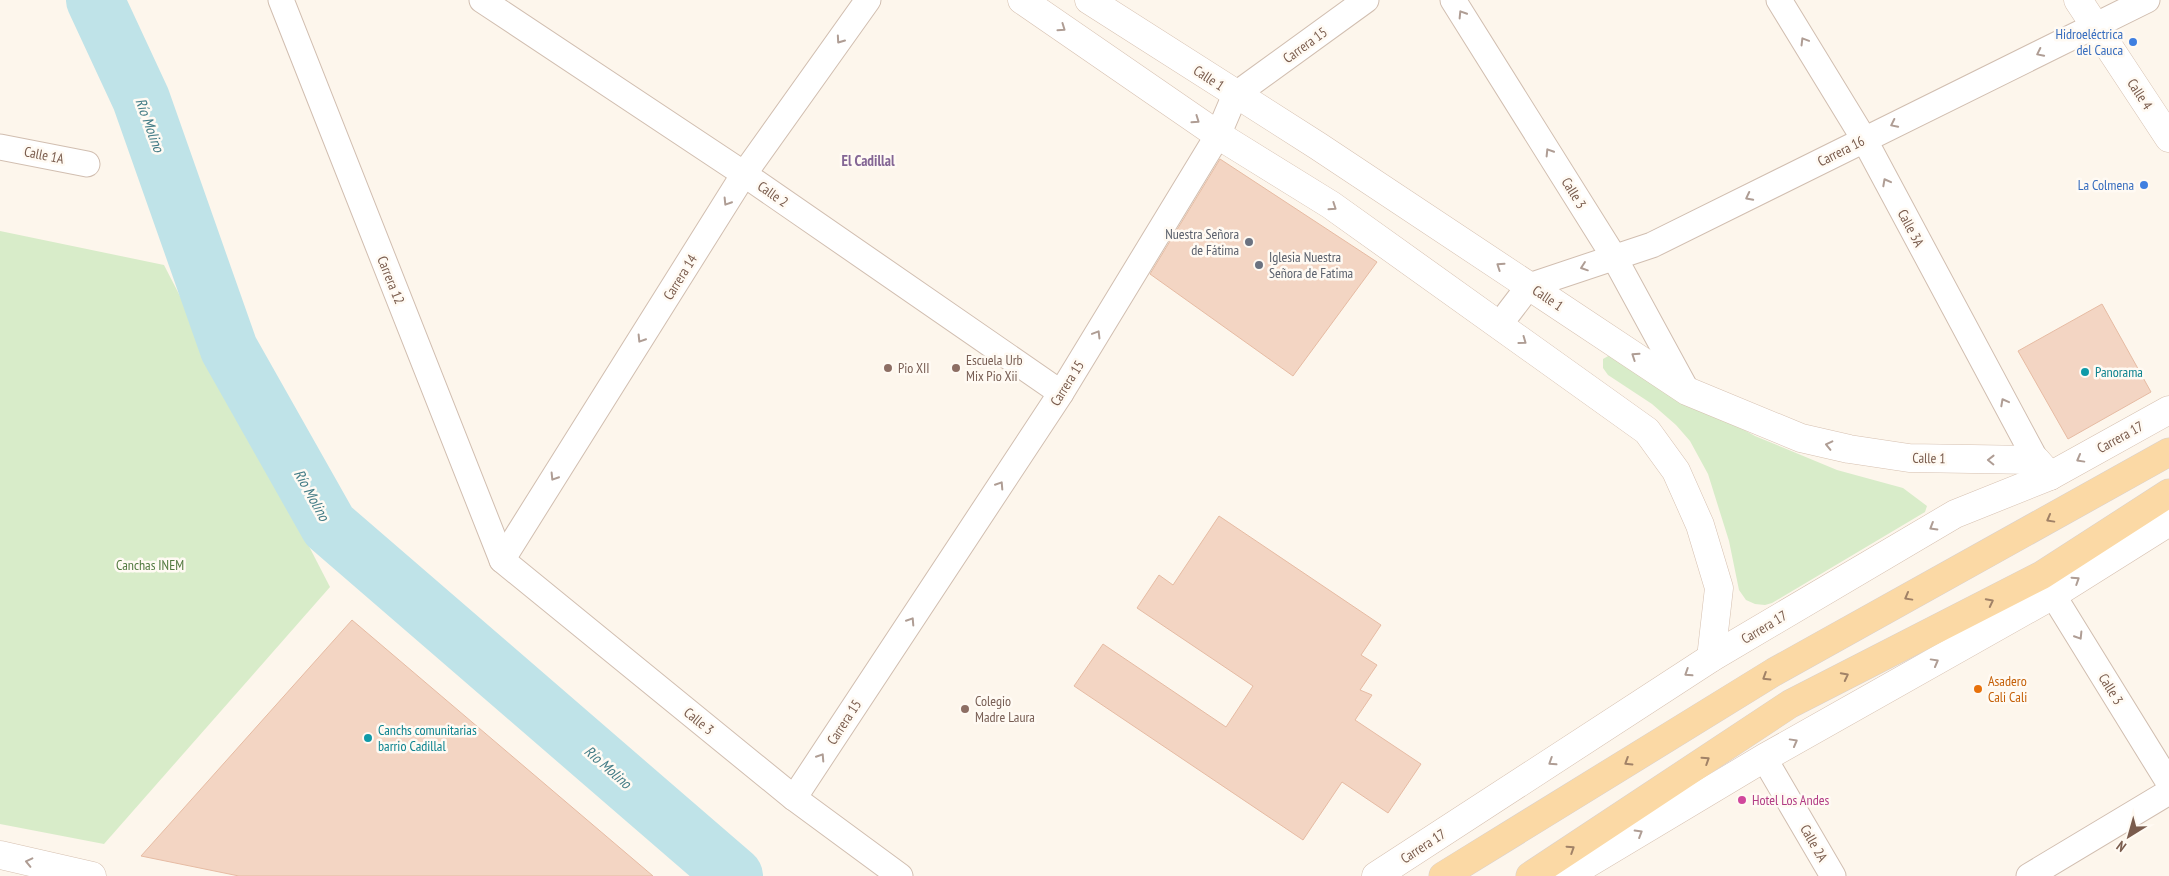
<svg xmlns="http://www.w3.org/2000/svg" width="2169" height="876" font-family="'PT Sans Narrow',sans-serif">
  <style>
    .green { fill: #d8ecc9 }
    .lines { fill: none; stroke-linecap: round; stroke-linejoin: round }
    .river { stroke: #bfe3e8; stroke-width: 58 }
    .building { fill: #f3d5c3; stroke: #e6bba3 }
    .street-casing { stroke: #d1beb0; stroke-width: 27 }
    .secondary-casing { stroke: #d6c0b0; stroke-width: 29 }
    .primary-casing { stroke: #dad1cd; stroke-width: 29 }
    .street { stroke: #fff; stroke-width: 25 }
    .secondary { stroke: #fff; stroke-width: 28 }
    .primary { stroke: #fbd9a5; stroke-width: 28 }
    .oneway { stroke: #af9d94 }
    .oneway2 { stroke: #a18267 }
    .shop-dot { fill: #3f7fe0; stroke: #fffaf3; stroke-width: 2 }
    .worship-dot { fill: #6b7280; stroke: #fffaf3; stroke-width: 2 }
    .education-dot { fill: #8d6e63; stroke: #fffaf3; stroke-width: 2 }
    .culture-dot { fill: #0f9aa8; stroke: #fffaf3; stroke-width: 2 }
    .food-dot { fill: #e8710a; stroke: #fffaf3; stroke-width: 2 }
    .hotel-dot { fill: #d1479c; stroke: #fffaf3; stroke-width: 2 }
    .labels { text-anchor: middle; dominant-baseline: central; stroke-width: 5; stroke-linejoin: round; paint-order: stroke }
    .shop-label { font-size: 14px; fill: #366cbe; stroke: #fffaf3; text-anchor: end }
    .street-label { font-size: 14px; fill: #7a5c4d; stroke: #fffaf3 }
    .worship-label { font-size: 14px; fill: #5b616d; stroke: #fffaf3; text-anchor: end }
    .education-label { font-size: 14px; fill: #785e54; stroke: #fffaf3; text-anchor: start }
    .culture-label { font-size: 14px; fill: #0d838f; stroke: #fffaf3; text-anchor: start }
    .park-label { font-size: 14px; fill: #537a41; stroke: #fffaf3 }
    .food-label { font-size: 14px; fill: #c56008; stroke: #fffaf3; text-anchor: start }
    .hotel-label { font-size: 14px; fill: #b23c85; stroke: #fffaf3; text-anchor: start }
    .water-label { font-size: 15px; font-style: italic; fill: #437c86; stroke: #fffaf3 }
    .neighbourhood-label { font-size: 15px; font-weight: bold; fill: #846695; stroke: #fffaf3 }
  </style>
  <rect width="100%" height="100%" fill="#fdf6ec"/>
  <g class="green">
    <path d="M0 231 164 265 330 587 104 844 0 824Z"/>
    <path d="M1610 355 1755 436 1837 470 1903 488 1927 506 1925 512 1772 603 1765 605 1755 604 1746 600 1739 590 1729 541 1708 474 1690 441 1676 425 1652 404 1608 375 1603 368V359Z"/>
  </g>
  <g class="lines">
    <path class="river" d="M95 0 141 99 229 349 329 526 734 876"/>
  </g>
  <g class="building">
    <path d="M1220 159 1377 262 1293 376 1150 274Z"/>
    <path d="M2102 304 2151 392 2068 439 2018 351Z"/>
    <path d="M1219 516 1381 625 1361 655 1377 665 1360 690 1372 695 1355 720 1421 764 1388 813 1342 782 1303 840 1074 686 1103 644 1226 727 1253 686 1137 608 1159 575 1173 585Z"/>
    <path d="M352 620 653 876H239L141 856Z"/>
  </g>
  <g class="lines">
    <g class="street-casing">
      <g id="street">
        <path d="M281 0 502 560 794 798 900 876"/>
        <path d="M482 0 744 174 1061 393"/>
        <path d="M1453 0 1614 257 1687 391"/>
        <path d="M1779 0 1864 139 2036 460"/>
        <path d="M0 147 87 164"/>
        <path d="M1500 324 1529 286 1652 245 2147 0"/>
        <path d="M502 560 744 174 868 0"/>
        <path d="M2053 595 2169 783"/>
        <path d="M1764 758 1833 876"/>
        <path d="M794 798 1061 393 1218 135 1235 95 1366 0"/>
        <path d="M2029 876 2169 792"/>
      </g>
    </g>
    <g class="secondary-casing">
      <g id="secondary">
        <path d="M1022 0 1218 135 1331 205 1647 431 1676 471 1700 525 1719 588 1711 658"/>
        <path d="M1089 0 1318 146 1687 391 1801 438 1849 449 1909 458 2036 460 2050 476"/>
        <path d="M2078 0 2169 138"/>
        <path d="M0 855 92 876"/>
        <path d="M1376 876 1711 658 1955 514 2050 476 2169 410"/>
        <path d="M1567 876 1764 758 2053 595 2169 522"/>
      </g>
    </g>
    <g class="primary-casing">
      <g id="primary">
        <path d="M1443 876 1774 672 2169 452"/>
        <path d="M1530 876 1790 704 2042 575 2169 493"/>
      </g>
    </g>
    <use href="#street" class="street"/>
    <use href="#secondary" class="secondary"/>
    <use href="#primary" class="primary"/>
  </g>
  <defs><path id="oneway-chevron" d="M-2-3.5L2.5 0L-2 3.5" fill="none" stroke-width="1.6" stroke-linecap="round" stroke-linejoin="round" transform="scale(1.25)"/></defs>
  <g class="oneway">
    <use href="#oneway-chevron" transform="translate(1462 14) rotate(-122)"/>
    <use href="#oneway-chevron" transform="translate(1062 28) rotate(35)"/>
    <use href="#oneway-chevron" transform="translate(840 40) rotate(125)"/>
    <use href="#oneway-chevron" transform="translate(1804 41) rotate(-121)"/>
    <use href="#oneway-chevron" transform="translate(2040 53) rotate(154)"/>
    <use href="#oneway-chevron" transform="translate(1196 120) rotate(35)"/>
    <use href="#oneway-chevron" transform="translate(1894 124) rotate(154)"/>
    <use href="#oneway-chevron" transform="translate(1549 152) rotate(-122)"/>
    <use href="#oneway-chevron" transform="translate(1886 182) rotate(-118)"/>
    <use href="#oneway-chevron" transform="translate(1749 197) rotate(153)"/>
    <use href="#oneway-chevron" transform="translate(727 202) rotate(122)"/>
    <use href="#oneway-chevron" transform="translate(1333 207) rotate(34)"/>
    <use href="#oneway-chevron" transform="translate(1500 266) rotate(-146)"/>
    <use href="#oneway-chevron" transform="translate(1584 267) rotate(161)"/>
    <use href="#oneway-chevron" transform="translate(1097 334) rotate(-59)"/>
    <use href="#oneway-chevron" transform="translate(641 339) rotate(122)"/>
    <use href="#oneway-chevron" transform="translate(1523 341) rotate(36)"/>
    <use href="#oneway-chevron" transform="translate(1635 356) rotate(-146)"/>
    <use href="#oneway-chevron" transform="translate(2004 402) rotate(-118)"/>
    <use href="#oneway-chevron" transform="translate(1829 445) rotate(-167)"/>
    <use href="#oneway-chevron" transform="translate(2080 459) rotate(151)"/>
    <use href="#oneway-chevron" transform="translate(1991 460) rotate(-179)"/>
    <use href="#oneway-chevron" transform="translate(554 477) rotate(122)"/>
    <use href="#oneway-chevron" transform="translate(1000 485) rotate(-57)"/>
    <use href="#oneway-chevron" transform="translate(1933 527) rotate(149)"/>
    <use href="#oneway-chevron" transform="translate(2076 580) rotate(-33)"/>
    <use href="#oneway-chevron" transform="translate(911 621) rotate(-57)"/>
    <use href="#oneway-chevron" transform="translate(2079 636) rotate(58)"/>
    <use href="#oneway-chevron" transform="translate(1935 662) rotate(-29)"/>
    <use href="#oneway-chevron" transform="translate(1688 673) rotate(147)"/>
    <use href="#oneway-chevron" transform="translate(1794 742) rotate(-29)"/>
    <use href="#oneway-chevron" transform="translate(821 757) rotate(-57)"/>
    <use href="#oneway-chevron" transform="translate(1552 762) rotate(147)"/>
    <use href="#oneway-chevron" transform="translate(1639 833) rotate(-31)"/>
    <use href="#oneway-chevron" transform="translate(29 862) rotate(-167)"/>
  </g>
  <g class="oneway2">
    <use href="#oneway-chevron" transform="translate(2050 519) rotate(151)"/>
    <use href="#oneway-chevron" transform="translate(1908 597) rotate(151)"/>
    <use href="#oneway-chevron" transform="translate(1990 602) rotate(-27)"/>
    <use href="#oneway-chevron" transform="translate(1845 676) rotate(-27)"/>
    <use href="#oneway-chevron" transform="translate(1766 677) rotate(148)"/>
    <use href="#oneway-chevron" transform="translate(1706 760) rotate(-33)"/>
    <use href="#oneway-chevron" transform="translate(1628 762) rotate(148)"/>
    <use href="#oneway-chevron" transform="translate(1571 849) rotate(-33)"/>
  </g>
  <g class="shop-dot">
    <circle cx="2133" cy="42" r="5"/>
    <circle cx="2144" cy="185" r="5"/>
  </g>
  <g class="worship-dot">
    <circle cx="1249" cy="242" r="5"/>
    <circle cx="1259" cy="265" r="5"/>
  </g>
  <g class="education-dot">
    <circle cx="888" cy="368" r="5"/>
    <circle cx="956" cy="368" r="5"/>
    <circle cx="965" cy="709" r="5"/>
  </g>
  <g class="culture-dot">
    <circle cx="2085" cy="372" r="5"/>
    <circle cx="368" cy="738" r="5"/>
  </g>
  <circle class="food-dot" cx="1978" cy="689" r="5"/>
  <circle class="hotel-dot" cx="1742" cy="800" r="5"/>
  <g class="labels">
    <g class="shop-label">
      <text x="2123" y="34">Hidroeléctrica<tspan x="2123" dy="16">del Cauca</tspan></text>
      <text x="2134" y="185">La Colmena</text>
    </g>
    <g class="street-label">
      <text transform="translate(1305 45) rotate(-36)">Carrera 15</text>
      <text transform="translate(1209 78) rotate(33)">Calle 1</text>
      <text transform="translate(2140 94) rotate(57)">Calle 4</text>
      <text transform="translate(1841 151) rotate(-27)">Carrera 16</text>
      <text transform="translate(44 155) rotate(11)">Calle 1A</text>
      <text transform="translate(1574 193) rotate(58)">Calle 3</text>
      <text transform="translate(773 194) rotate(35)">Calle 2</text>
      <text transform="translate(1911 228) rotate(62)">Calle 3A</text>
      <text transform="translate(680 277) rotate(-58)">Carrera 14</text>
      <text transform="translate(391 280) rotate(68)">Carrera 12</text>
      <text transform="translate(1548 298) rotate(34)">Calle 1</text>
      <text transform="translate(1067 383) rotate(-58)">Carrera 15</text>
      <text transform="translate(2120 437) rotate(-29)">Carrera 17</text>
      <text transform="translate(1929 458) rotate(1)">Calle 1</text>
      <text transform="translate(1764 627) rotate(-31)">Carrera 17</text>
      <text transform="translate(2111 689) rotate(58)">Calle 3</text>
      <text transform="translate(699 721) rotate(39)">Calle 3</text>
      <text transform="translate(844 722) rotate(-57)">Carrera 15</text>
      <text transform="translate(1814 843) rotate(60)">Calle 2A</text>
      <text transform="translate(1423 846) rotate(-33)">Carrera 17</text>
    </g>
    <g class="worship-label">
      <text x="1239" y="234">Nuestra Señora<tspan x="1239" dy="16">de Fátima</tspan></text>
      <text x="1269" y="257" text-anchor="start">Iglesia Nuestra<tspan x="1269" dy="16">Señora de Fatima</tspan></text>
    </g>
    <g class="education-label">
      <text x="966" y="360">Escuela Urb<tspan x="966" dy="16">Mix Pio Xii</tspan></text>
      <text x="898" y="368">Pio XII</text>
      <text x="975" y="701">Colegio<tspan x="975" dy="16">Madre Laura</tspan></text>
    </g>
    <g class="culture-label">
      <text x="2095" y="372">Panorama</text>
      <text x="378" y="730">Canchs comunitarias<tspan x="378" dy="16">barrio Cadillal</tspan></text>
    </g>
    <g class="park-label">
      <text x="150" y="565">Canchas INEM</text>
    </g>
    <g class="food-label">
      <text x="1988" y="681">Asadero<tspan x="1988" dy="16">Cali Cali</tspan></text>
    </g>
    <g class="hotel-label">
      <text x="1752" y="800">Hotel Los Andes</text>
    </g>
    <g class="water-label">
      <text transform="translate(150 125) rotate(70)">Río Molino</text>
      <text transform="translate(312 495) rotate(61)">Río Molino</text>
      <text transform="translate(608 767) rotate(41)">Río Molino</text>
    </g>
    <g class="neighbourhood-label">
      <text x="868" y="160">El Cadillal</text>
    </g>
  </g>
  <g transform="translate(2129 836) rotate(217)" stroke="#fffaf3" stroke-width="4" paint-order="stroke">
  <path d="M0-4L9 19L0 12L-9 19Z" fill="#7a5c4d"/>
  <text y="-8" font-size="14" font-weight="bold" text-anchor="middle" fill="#7a5c4d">N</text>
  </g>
</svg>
